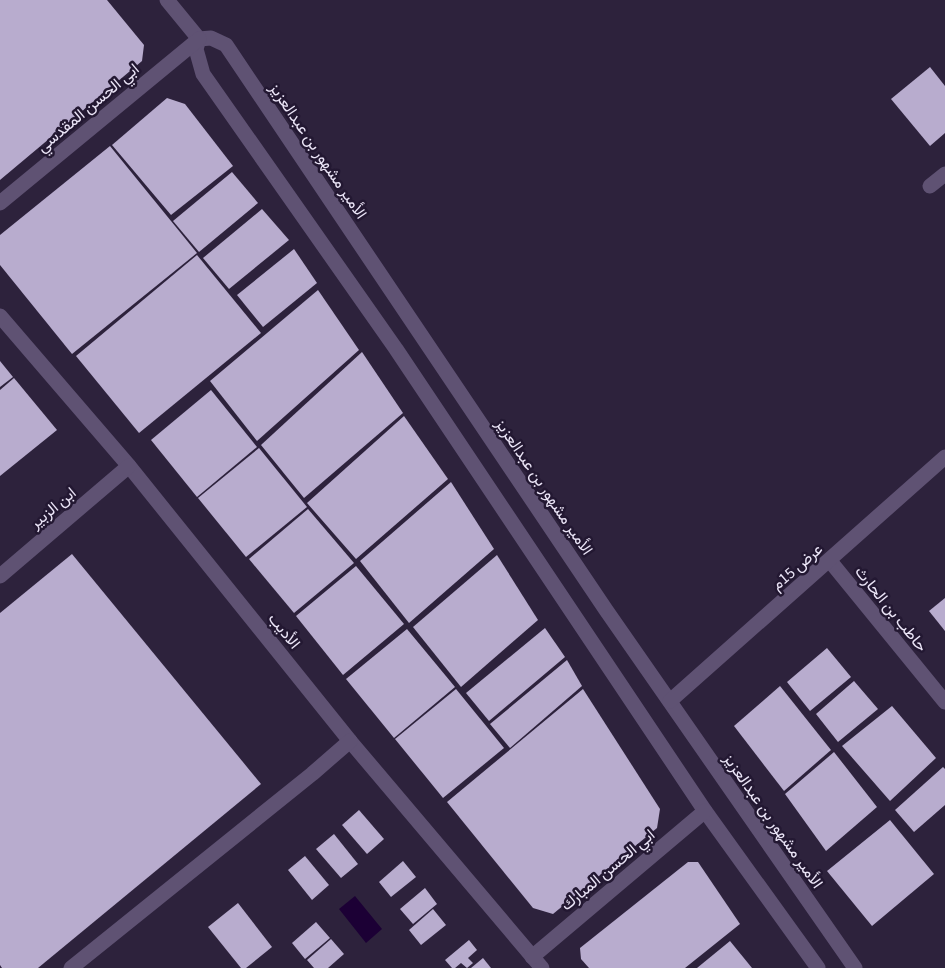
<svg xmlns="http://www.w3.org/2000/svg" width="945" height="968" font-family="'Source Sans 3',Vazirmatn,sans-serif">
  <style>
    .water { fill: #1c0035 }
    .building { fill: #b8acce }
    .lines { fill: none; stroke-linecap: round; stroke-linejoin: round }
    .minor { stroke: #5f5273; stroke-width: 15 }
    .labels { text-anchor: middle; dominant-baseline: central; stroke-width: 5; stroke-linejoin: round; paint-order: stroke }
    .street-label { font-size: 16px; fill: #ebe5f7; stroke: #231832 }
  </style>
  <rect width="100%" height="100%" fill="#2d223c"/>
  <path class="water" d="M355 896 382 929 366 943 339 909Z"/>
  <g class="building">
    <path d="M0 0H107L144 45 142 61 0 180Z"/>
    <path d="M930 67 945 86V133L930 146 891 99Z"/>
    <path d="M167 98 185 104 233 166 171 215 112 145Z"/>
    <path d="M110 146 197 253 72 354 0 265V235Z"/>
    <path d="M232 172 258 203 199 252 173 221Z"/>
    <path d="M262 209 289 240 229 289 203 258Z"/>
    <path d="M294 249 317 283 263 327 237 295Z"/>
    <path d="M197 255 261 333 139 433 76 356Z"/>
    <path d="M318 290 359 350 257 441 210 381Z"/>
    <path d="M362 352 403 413 304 498 261 445Z"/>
    <path d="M0 361 13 377 0 387Z"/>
    <path d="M14 378 57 430 0 476V390Z"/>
    <path d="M211 390 257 447 197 497 151 440Z"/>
    <path d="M404 416 448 479 356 559 307 503Z"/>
    <path d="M259 448 307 507 246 557 198 498Z"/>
    <path d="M451 482 494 549 409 623 360 561Z"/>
    <path d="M308 509 354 563 294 613 249 559Z"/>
    <path d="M72 554 261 784 38 968H2L0 965V613Z"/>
    <path d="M497 555 538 620 461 687 413 627Z"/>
    <path d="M356 566 404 624 343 675 296 616Z"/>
    <path d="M945 598V631L929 611Z"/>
    <path d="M545 628 565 657 489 721 466 693Z"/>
    <path d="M407 629 455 687 394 738 346 679Z"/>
    <path d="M827 648 851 677 810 711 787 682Z"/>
    <path d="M567 660 582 686 510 748 490 724Z"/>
    <path d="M854 681 878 709 838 742 816 714Z"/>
    <path d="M780 686 831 750 784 791 734 726Z"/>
    <path d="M456 689 504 748 443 798 395 739Z"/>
    <path d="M583 689 660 809 657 828 553 914 533 908 447 802Z"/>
    <path d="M892 706 936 758 890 801 842 746Z"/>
    <path d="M834 752 877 807 826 851 785 794Z"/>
    <path d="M943 767 945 769V805L914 832 895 810Z"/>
    <path d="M359 810 384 839 367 854 342 825Z"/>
    <path d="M890 820 934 874 872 926 827 871Z"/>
    <path d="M334 834 358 864 341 878 316 849Z"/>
    <path d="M305 856 329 885 312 900 288 870Z"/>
    <path d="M403 861 416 877 391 897 379 882Z"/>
    <path d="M688 862H698L740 924 685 968H589L581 959 580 948Z"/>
    <path d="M425 888 437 904 413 924 400 909Z"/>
    <path d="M238 903 272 947 246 968H241L208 927Z"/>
    <path d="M433 909 446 925 421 945 409 930Z"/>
    <path d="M316 922 330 938 305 959 292 943Z"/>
    <path d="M331 939 344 954 328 968H314L307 960Z"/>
    <path d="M469 940 477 950 468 958 473 963 467 968 461 963 455 968H452L445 960Z"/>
    <path d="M730 941 752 968H697Z"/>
    <path d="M483 958 491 968H471Z"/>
  </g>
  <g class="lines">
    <g class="minor">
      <path d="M167 0 199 39"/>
      <path d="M199 39 211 38 226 45 606 610 855 968"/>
      <path d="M199 39 196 49 203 74 396 349 705 811 818 968"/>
      <path d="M930 186 945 174"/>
      <path d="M0 203 199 39"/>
      <path d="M0 316 129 466 350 741 542 968"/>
      <path d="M830 561 945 702"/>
      <path d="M0 576 129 466"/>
      <path d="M670 701 945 457"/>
      <path d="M532 957 705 811"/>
      <path d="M71 968 312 774 350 741"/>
    </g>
  </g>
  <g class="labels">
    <g class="street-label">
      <text transform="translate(88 108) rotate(-40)">ابي الحسن المقدسي</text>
      <text transform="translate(318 151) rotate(56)">الأمير مشهور بن عبدالعزيز</text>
      <text transform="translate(544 487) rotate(56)">الأمير مشهور بن عبدالعزيز</text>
      <text transform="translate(53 508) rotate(-40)">ابن الزبير</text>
      <text transform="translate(797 567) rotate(-41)">عرض 15م</text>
      <text transform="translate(891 609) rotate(51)">حاطب بن الحارث</text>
      <text transform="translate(284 631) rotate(51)">الأديب</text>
      <text transform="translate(773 821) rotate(55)">الأمير مشهور بن عبدالعزيز</text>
      <text transform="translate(608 870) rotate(-40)">ابي الحسن المبارك</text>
    </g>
  </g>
</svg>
